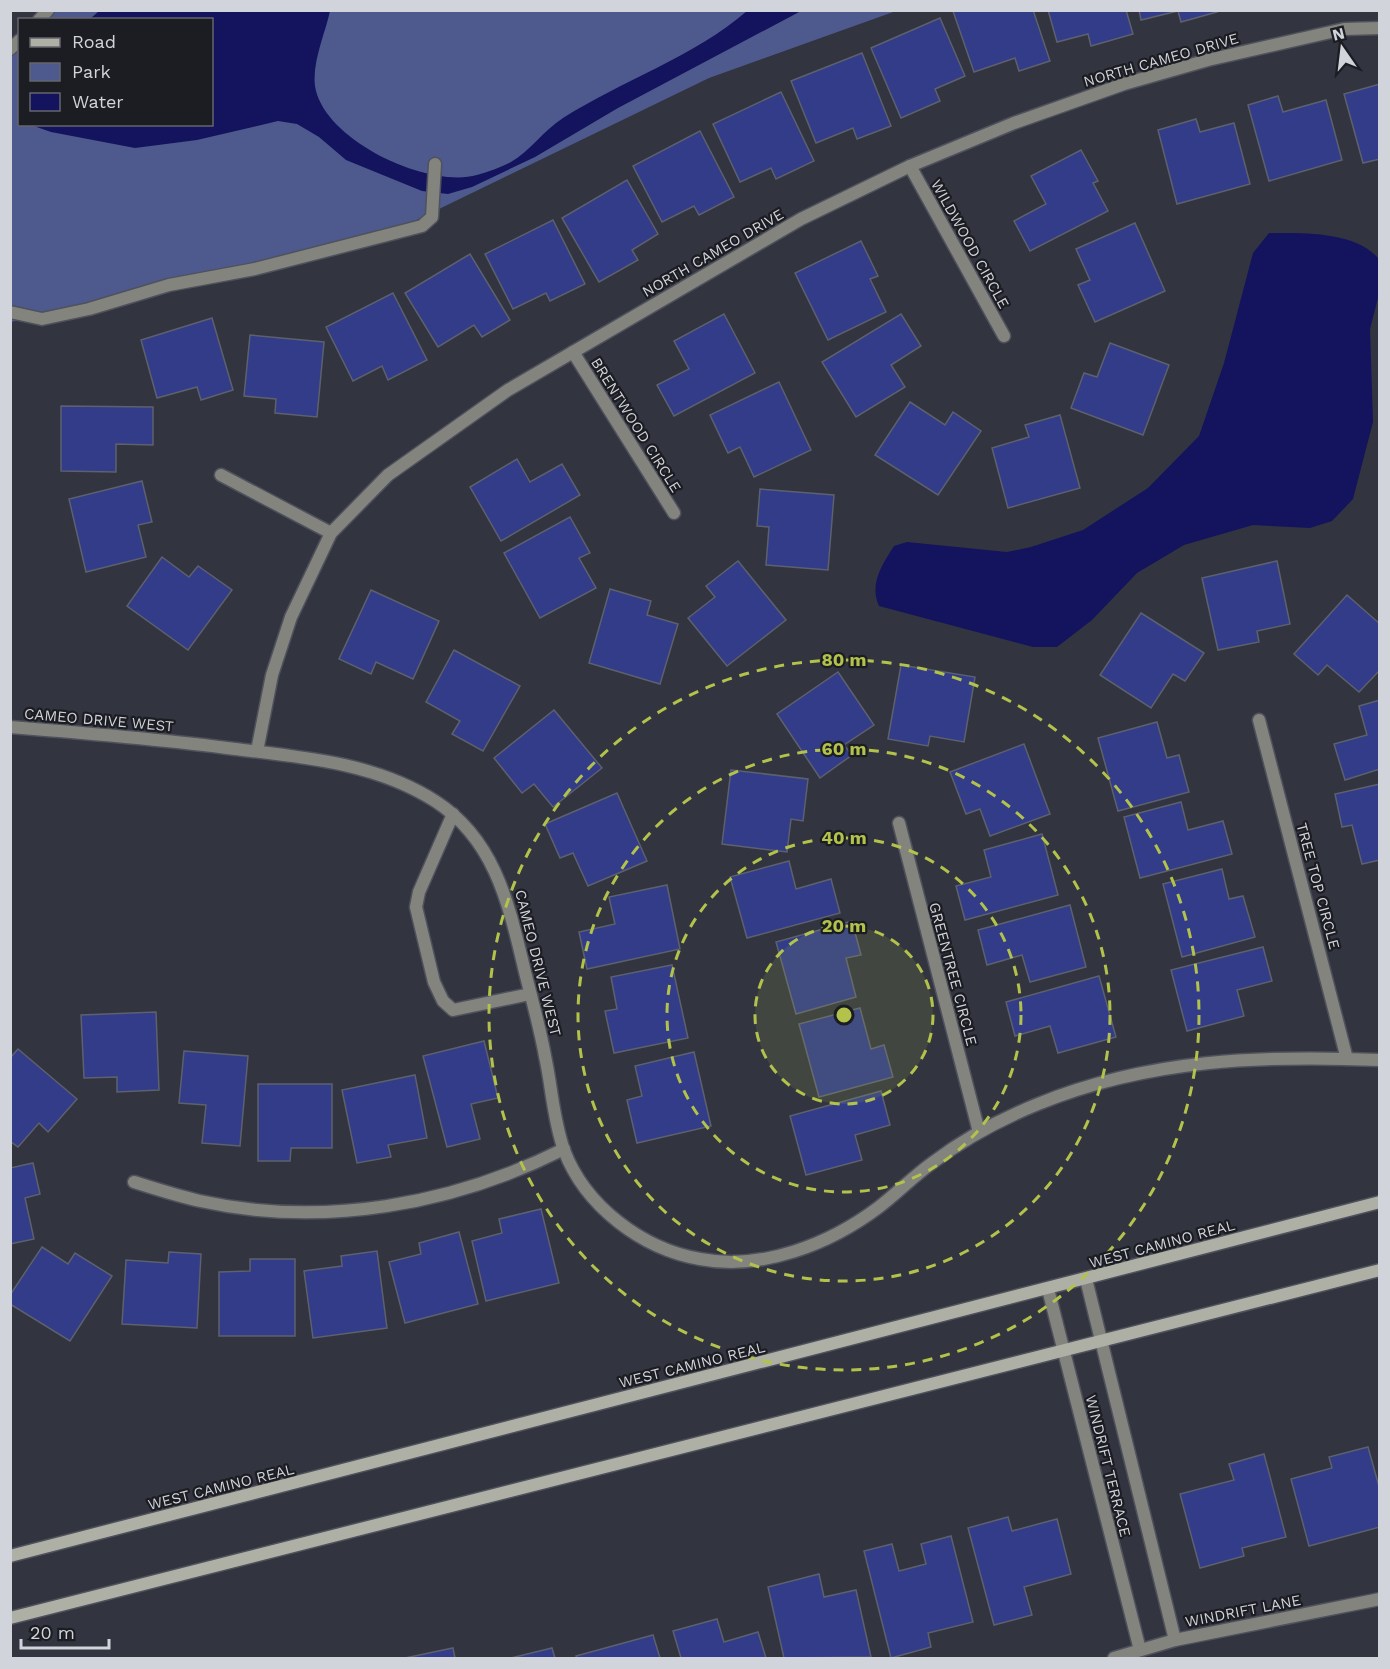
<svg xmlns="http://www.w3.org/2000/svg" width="1390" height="1669" font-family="'Work Sans',sans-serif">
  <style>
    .green { fill: #4e5a8e }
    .water { fill: #14135d }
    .building { fill: #323c88; stroke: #5d606d; stroke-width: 1.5 }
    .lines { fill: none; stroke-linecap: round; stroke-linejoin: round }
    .lane-casing { stroke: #4f525c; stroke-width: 15 }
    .street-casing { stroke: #4f525c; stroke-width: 15 }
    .secondary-casing { stroke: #4f525c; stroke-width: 15 }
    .lane { stroke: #83847e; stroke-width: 12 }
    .street { stroke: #83847e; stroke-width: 12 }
    .secondary { stroke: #aeb0a6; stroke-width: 12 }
    .ring { fill: none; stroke: #b3c24b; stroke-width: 3; stroke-dasharray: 10 8 }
    .labels { text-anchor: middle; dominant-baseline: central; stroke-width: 4.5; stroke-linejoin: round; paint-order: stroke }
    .street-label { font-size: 15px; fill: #d2d4db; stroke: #1b1d22 }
    .centre { fill: #b3c24b; stroke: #1b1d22; stroke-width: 3 }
    .ring-label { font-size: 18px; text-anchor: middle; font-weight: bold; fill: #b3c24b; stroke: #1b1d22; stroke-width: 4.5; stroke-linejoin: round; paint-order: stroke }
  </style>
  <rect width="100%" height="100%" fill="#323540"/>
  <path class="green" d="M43 11H896L709 78 404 226 11 322 10 43 19 34 20 124H212V20L34 19Z"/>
  <g class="water">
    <path d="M99 11H330C325 34 312 62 315 86 323 140 428 189 477 175 488 172 502 167 511 162 530 151 544 130 563 118 623 80 694 57 747 11H801L618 108 535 157 472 187 448 194 422 191 346 160 319 137 297 124 278 121 197 140 135 148 51 132 31 125 212 124V20L90 19Z"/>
    <path d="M1269 233C1304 233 1355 231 1379 259V294L1370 329 1373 422 1353 499 1332 521 1310 528 1253 525 1184 545 1137 573 1092 620 1057 647H1033L879 606C869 584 882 565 894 546L907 542 1007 552 1031 547 1083 530 1148 488 1199 436 1224 363 1253 253Z"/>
  </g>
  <g class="building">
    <path d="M1033 10 1050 61 1019 71 1015 58 974 72 953 11Z"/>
    <path d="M1048 10H1126L1133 34 1091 46 1088 34 1057 42Z"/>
    <path d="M1139 10H1216L1217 12 1181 22 1178 11 1141 20Z"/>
    <path d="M940 18 965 76 935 89 940 101 901 118 871 48Z"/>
    <path d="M862 53 891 126 857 139 853 128 816 143 791 81Z"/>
    <path d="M1380 84V159L1363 163 1344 94Z"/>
    <path d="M781 92 814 161 776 179 771 168 740 182 713 124Z"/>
    <path d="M1278 96 1283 112 1326 100 1342 160 1269 181 1248 105Z"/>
    <path d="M1196 119 1200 132 1234 123 1250 184 1177 204 1158 130Z"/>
    <path d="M700 131 734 197 699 215 694 206 662 222 633 166Z"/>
    <path d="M1081 150 1098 181 1093 183 1108 211 1030 251 1014 221 1046 204 1031 176Z"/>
    <path d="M627 180 658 234 632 250 638 260 599 282 562 218Z"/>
    <path d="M553 220 585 284 550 301 546 293 513 309 485 254Z"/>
    <path d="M1135 223 1165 291 1095 322 1078 285 1090 280 1076 249Z"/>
    <path d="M861 241 878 276 870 279 886 312 828 340 795 273Z"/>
    <path d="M470 254 510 320 482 337 474 325 438 347 405 293Z"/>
    <path d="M393 293 427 360 388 380 382 366 353 381 326 327Z"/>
    <path d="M724 314 755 373 674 416 657 385 689 369 674 341Z"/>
    <path d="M901 314 921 346 891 365 905 387 856 417 822 362Z"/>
    <path d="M212 318 233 390 201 400 197 387 157 398 141 340Z"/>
    <path d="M250 335 324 342 317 417 275 413 276 399 244 396Z"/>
    <path d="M1110 343 1169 365 1143 435 1071 408 1084 373 1097 377Z"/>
    <path d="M779 382 811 450 754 477 740 447 728 453 710 415Z"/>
    <path d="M910 402 945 425 953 412 981 431 938 495 875 455Z"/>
    <path d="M61 406 153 407V445L116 444V472L61 471Z"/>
    <path d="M1060 415 1080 488 1008 508 992 448 1029 437 1025 425Z"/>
    <path d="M517 459 530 482 562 464 580 495 501 541 470 487Z"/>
    <path d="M142 481 152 522 138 525 146 557 86 572 69 499Z"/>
    <path d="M760 489 834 495 828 570 766 565 769 527 757 526Z"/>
    <path d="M570 517 590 553 579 558 596 588 540 618 504 553Z"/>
    <path d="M162 557 189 577 198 566 232 590 188 650 127 606Z"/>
    <path d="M738 561 786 620 727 666 688 618 715 597 706 586Z"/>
    <path d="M1277 561 1290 624 1257 631 1259 642 1218 650 1202 578Z"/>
    <path d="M610 589 651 601 647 615 678 624 660 684 589 663Z"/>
    <path d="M371 590 439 621 413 679 376 662 371 674 339 659Z"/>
    <path d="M1347 595 1380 624V670L1359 692 1327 665 1318 675 1294 654Z"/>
    <path d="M1141 613 1204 653 1185 681 1173 674 1151 708 1100 675Z"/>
    <path d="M454 650 520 686 483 751 452 734 460 721 426 702Z"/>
    <path d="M901 665 975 677 964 742 930 736 928 746 888 739Z"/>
    <path d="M838 672 874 725 844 745 852 755 820 778 777 714Z"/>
    <path d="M1380 700V769L1345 780 1334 744 1367 735 1359 706Z"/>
    <path d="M554 710 602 768 553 807 534 784 522 793 494 758Z"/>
    <path d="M1157 722 1167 758 1179 755 1189 792 1118 811 1098 738Z"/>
    <path d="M1024 744 1050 814 990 836 980 809 966 814 950 772Z"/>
    <path d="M731 770 808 779 803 821 791 819 787 852 722 844Z"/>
    <path d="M1380 784V860L1362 864 1352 825 1342 827 1335 794Z"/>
    <path d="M617 793 647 861 588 886 573 853 560 858 545 824Z"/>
    <path d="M1181 802 1188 830 1223 821 1232 854 1140 878 1124 817Z"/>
    <path d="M1042 834 1058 895 965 920 956 886 991 877 984 850Z"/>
    <path d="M789 861 796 889 831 879 840 913 747 938 730 877Z"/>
    <path d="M1222 869 1229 899 1243 896 1255 937 1182 957 1163 884Z"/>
    <path d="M667 885 680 949 587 969 579 932 615 924 609 897Z"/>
    <path d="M1070 905 1086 967 1030 982 1022 955 987 965 978 930Z"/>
    <path d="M852 921 861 955 846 958 856 997 796 1014 776 942Z"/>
    <path d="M1263 947 1272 981 1237 990 1244 1016 1187 1031 1171 970Z"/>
    <path d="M672 965 688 1038 614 1053 605 1011 617 1009 611 977Z"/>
    <path d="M1099 976 1116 1037 1058 1053 1050 1026 1015 1036 1006 1002Z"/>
    <path d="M860 1008 871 1049 884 1045 893 1077 819 1097 799 1024Z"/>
    <path d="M156 1012 159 1090 117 1092V1077L84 1078 81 1015Z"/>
    <path d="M484 1041 498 1098 471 1104 480 1139 447 1147 423 1056Z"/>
    <path d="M18 1049 77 1099 48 1132 39 1123 18 1147 10 1141V1058Z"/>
    <path d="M184 1051 248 1056 240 1146 202 1143 206 1105 179 1103Z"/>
    <path d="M694 1052 711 1126 637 1143 627 1100 642 1096 635 1066Z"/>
    <path d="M415 1075 427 1138 388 1145 391 1157 357 1163 342 1090Z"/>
    <path d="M258 1084H332V1148H291L290 1161H258Z"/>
    <path d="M881 1091 890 1125 855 1135 862 1160 806 1175 790 1116Z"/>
    <path d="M33 1163 40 1194 25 1198 34 1239 10 1244V1168Z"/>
    <path d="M541 1209 559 1283 486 1301 472 1241 502 1233 499 1219Z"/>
    <path d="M459 1232 478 1304 405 1323 389 1262 421 1254 419 1243Z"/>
    <path d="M42 1247 68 1264 75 1253 112 1276 70 1341 10 1304V1295Z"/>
    <path d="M377 1251 387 1328 313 1338 304 1271 342 1266 341 1256Z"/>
    <path d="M169 1252 201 1254 197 1328 122 1324 126 1260 168 1263Z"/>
    <path d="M250 1259H295V1336H219V1272L250 1271Z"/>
    <path d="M1368 1447 1380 1490V1527L1309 1546 1291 1479 1332 1468 1329 1457Z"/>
    <path d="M1264 1454 1286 1537 1242 1548 1244 1556 1200 1568 1180 1494 1234 1480 1229 1464Z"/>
    <path d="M1008 1517 1012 1531 1057 1519 1071 1574 1024 1587 1032 1615 994 1625 968 1528Z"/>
    <path d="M951 1536 973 1622 928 1633 931 1647 891 1658 864 1551 892 1544 899 1571 926 1564 921 1544Z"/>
    <path d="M819 1574 824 1597 856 1590 871 1657 784 1658 768 1587Z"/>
    <path d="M717 1619 724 1642 758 1632 766 1658H681L673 1631Z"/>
    <path d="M653 1635 660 1658H577L576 1656Z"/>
    <path d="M453 1648 455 1658H405Z"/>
    <path d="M552 1648 555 1658H511Z"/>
  </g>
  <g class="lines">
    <g class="lane-casing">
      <g id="lane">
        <path d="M39 20 48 10"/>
        <path d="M10 49 20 40"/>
        <path d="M10 312 42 319 89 309 169 285 255 269 422 226 432 217 435 164"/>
        <path d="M453 814 419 892 416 907 434 982 443 1001 453 1010 530 994"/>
      </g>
    </g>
    <g class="street-casing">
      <g id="street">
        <path d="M910 166 1004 336"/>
        <path d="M573 352 674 513"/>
        <path d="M221 475 331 533"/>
        <path d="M1259 720 1347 1059"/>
        <path d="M10 727C86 733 160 739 235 749 303 757 376 763 435 801 496 840 509 906 525 972 532 1000 540 1028 545 1056 552 1088 553 1119 564 1150 585 1206 642 1249 700 1259 762 1271 830 1244 879 1207 897 1193 914 1176 932 1163 964 1139 1001 1119 1038 1104 1148 1059 1263 1055 1380 1060"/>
        <path d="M257 751 272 675 291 617 331 533 388 475 508 390 801 219 910 166 1014 123 1124 84 1208 60 1344 29 1380 28"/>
        <path d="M899 823 979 1132"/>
        <path d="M134 1182C156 1189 178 1196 200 1201 323 1228 452 1205 564 1149"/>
        <path d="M1086 1279 1175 1640"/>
        <path d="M1048 1289 1140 1650"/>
        <path d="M1114 1658 1175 1640 1380 1599"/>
      </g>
    </g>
    <g class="secondary-casing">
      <g id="secondary">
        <path d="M10 1556 1380 1202"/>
        <path d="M10 1618 1380 1270"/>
      </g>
    </g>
    <use href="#lane" class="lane"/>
    <use href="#street" class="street"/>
    <use href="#secondary" class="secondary"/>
  </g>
  <circle cx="844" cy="1015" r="89" fill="#b3c24b" fill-opacity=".12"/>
  <g class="ring">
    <circle cx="844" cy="1015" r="89"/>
    <circle cx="844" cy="1015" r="177"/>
    <circle cx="844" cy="1015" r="266"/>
    <circle cx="844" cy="1015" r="355"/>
  </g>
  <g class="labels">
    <g class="street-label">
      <text transform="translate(1161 60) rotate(-16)">NORTH CAMEO DRIVE</text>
      <text transform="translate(970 244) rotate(61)">WILDWOOD CIRCLE</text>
      <text transform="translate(713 253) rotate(-30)">NORTH CAMEO DRIVE</text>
      <text transform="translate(636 425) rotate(58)">BRENTWOOD CIRCLE</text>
      <text transform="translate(99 720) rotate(5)">CAMEO DRIVE WEST</text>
      <text transform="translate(1318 886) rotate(75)">TREE TOP CIRCLE</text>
      <text transform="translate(538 963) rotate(76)">CAMEO DRIVE WEST</text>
      <text transform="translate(953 974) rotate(75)">GREENTREE CIRCLE</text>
      <text transform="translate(1162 1244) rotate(-15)">WEST CAMINO REAL</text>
      <text transform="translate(692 1365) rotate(-14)">WEST CAMINO REAL</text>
      <text transform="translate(1108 1466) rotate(76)">WINDRIFT TERRACE</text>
      <text transform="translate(221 1487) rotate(-14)">WEST CAMINO REAL</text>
      <text transform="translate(1243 1611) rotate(-11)">WINDRIFT LANE</text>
    </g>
  </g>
  <circle cx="844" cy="1015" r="9" class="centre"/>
  <g class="ring-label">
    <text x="844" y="666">80 m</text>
    <text x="844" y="755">60 m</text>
    <text x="844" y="844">40 m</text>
    <text x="844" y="932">20 m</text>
  </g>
  <rect width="1390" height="1669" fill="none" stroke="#d2d4db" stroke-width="24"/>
  <rect x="18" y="18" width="195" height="108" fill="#1b1d22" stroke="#64666c" stroke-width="1.5"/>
  <rect x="30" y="38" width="30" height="9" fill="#aeb0a6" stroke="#64666c" stroke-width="1.5"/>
  <text x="72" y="48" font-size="18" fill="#d2d4db">Road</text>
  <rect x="30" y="63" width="30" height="18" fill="#4e5a8e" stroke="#64666c" stroke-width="1.5"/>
  <text x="72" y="78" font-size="18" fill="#d2d4db">Park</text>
  <rect x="30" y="93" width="30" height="18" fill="#14135d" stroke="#64666c" stroke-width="1.5"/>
  <text x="72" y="108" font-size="18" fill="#d2d4db">Water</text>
  <g transform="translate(1342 48) rotate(346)" stroke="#1b1d22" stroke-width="4.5" paint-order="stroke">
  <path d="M0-4.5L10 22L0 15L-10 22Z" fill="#d2d4db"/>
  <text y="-9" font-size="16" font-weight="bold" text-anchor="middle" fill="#d2d4db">N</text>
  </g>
  <path d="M21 1639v9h88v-9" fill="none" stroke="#d2d4db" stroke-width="3"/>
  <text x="30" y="1639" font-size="18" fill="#d2d4db" stroke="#1b1d22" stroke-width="4.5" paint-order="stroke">20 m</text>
</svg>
